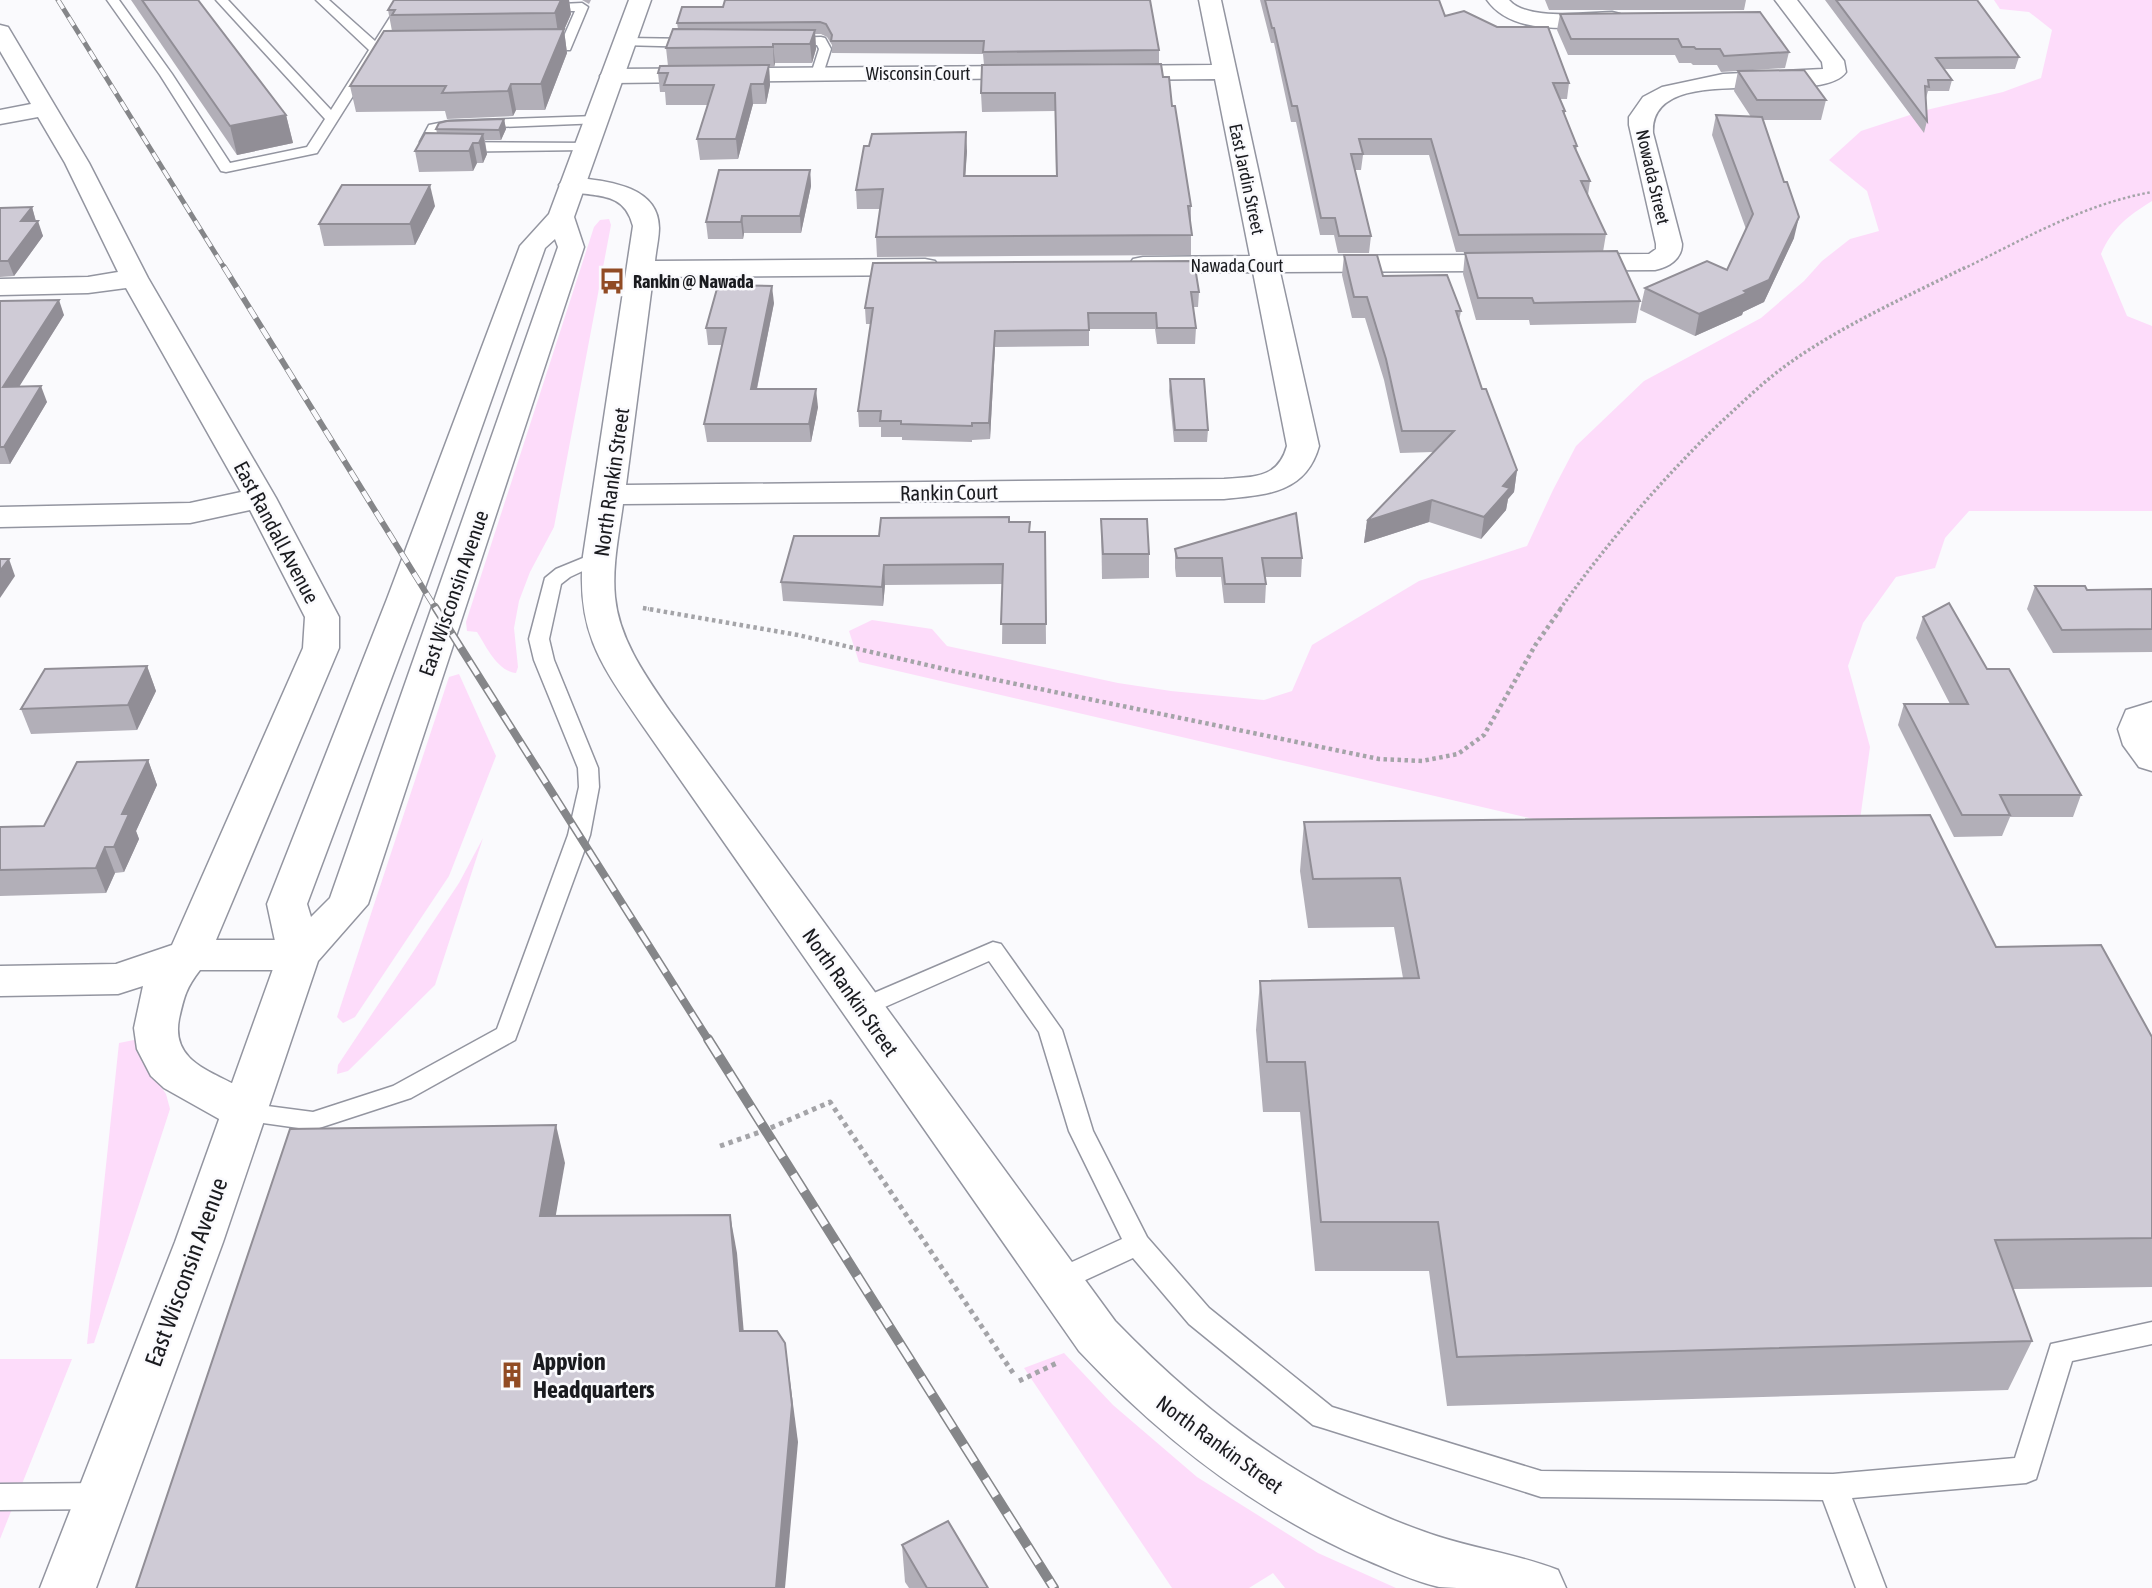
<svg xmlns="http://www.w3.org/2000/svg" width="2152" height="1588" font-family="'Asap Condensed',sans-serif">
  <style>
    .green { fill: #fddcfa }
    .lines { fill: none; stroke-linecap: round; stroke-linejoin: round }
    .lane-casing { stroke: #9395a0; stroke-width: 3 }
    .street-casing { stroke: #9395a0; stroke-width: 3 }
    .secondary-casing { stroke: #9395a0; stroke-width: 3 }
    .path-far3 { stroke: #a4a4a8; stroke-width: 2.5; stroke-dasharray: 2.5 2.5; stroke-linecap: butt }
    .path-far2 { stroke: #a4a4a8; stroke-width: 3.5; stroke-dasharray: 2.5 2.5; stroke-linecap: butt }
    .path-far1 { stroke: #a4a4a8; stroke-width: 4.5; stroke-dasharray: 3.5 3.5; stroke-linecap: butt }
    .path { stroke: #a4a4a8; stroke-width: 5; stroke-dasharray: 4.5 4.5; stroke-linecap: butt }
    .lane { fill: #fff; fill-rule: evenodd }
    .street { fill: #fff; fill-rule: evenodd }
    .secondary { fill: #fff; fill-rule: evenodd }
    .rail-far3-casing { stroke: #858689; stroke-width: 5 }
    .rail-far2-casing { stroke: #858689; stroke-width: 6 }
    .rail-far1-casing { stroke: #858689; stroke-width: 8 }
    .rail-casing { stroke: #858689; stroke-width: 10 }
    .rail-far3 { stroke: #fafafd; stroke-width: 3.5; stroke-dasharray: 10; stroke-linecap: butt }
    .rail-far2 { stroke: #fafafd; stroke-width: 4.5; stroke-dasharray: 12; stroke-linecap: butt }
    .rail-far1 { stroke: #fafafd; stroke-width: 5; stroke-dasharray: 16; stroke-linecap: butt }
    .rail { stroke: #fafafd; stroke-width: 7; stroke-dasharray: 20; stroke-linecap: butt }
    .wall { fill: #b2afb8 }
    .shaded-wall { fill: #918e96 }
    .building { fill: #cfcbd6; stroke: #918e96; stroke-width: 2 }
    .labels { text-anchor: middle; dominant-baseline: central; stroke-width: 5; stroke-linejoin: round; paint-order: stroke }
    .far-street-label { font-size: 18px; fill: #1a1b1f; stroke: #fafafd }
    .far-poi-label { font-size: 18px; font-weight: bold; fill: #1a1b1f; stroke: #fafafd; text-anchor: start }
    .street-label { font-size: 21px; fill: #1a1b1f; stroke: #fafafd }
    .near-street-label { font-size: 24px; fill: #1a1b1f; stroke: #fafafd }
    .near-poi-label { font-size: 24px; font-weight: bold; fill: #1a1b1f; stroke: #fafafd; text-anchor: start }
  </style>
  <rect width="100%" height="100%" fill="#fafafd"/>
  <g class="green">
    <path d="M1994 0H2152V201C2128 216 2113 227 2101 254L2127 316 2152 326V511H1969L1945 538 1935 568 1896 577 1863 623 1848 666 1870 747 1856 849 1654 847 859 662 849 631 872 620 932 629 947 646 1118 683 1171 691 1264 700 1292 691 1312 645 1419 581 1527 546 1553 490 1576 446 1644 381 1761 318 1804 281 1822 261 1850 239 1879 231 1867 191 1829 160 1861 131 1922 111 2003 92 2041 78 2052 30 2029 12 2000 9Z"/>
    <path d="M609 219 611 225 554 527 530 572 519 601 514 628 518 667 516 673C497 671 486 646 477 632L467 631 466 622 594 227 600 220Z"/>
    <path d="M459 674 496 756 449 876 355 1017 343 1023 337 1017 449 677Z"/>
    <path d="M483 838 435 985 348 1071 337 1074 338 1065 459 883Z"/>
    <path d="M139 1039 149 1070 166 1094 170 1109 94 1343 87 1344 119 1043Z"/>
    <path d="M1064 1353 1113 1405 1197 1477 1318 1553 1396 1588H1285L1273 1573 1249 1588H1172L1024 1368Z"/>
    <path d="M0 1359H72L0 1539Z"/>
  </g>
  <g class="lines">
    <g class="lane-casing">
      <g id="lane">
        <path d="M107 0H119L172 74 230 163 307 147 325 119 216 0H228L331 110 369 50 316 0H329L375 41 401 0H413L384 45H399L405 49 399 53H380L317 153 226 172 221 171 160 75Z"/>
        <path d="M582 3 588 7 570 50H536V44L561 43 575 11H543L539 9V5Z"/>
        <path d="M821 37 825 38 831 49 823 74 817 78 811 74 819 49 817 45 789 46 783 42 789 38Z"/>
        <path d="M625 38 697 39 703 43 697 47 621 45 619 42Z"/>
        <path d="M596 116 603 120 601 123 449 129 439 131 434 142 592 143 594 146 587 150 437 152 424 149 420 142 429 125 449 121Z"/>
        <path d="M600 551 606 552 609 556 606 560 570 577 561 584 549 639 554 660 598 768 599 787 590 835 515 1040 411 1098 313 1130 235 1119 232 1112 235 1105 244 1103 313 1112 393 1086 497 1029 568 835 579 787 578 768 534 660 529 639 545 578 556 569Z"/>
        <path d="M993 942 1001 944 1062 1030 1093 1131 1147 1237 1209 1308 1332 1407 1541 1471 1833 1474 2015 1458 2051 1344 2152 1322V1344L2072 1361 2036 1479 2026 1483 1852 1498 1886 1588H1856L1823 1500 1541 1497 1323 1428 1313 1425 1189 1324 1133 1258 1066 1289 1057 1292 1048 1289 1044 1281 1048 1273 1122 1239 1069 1131 1039 1032 989 961 869 1014 861 1016 853 1014 849 1008 853 1002Z"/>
        <path d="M103 1483 113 1487 118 1496 113 1505 103 1509 0 1510V1484Z"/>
      </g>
    </g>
    <g class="street-casing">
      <g id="street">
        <path d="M1199 0H1221L1277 256 1649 254 1656 249V244L1629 125V117L1643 97 1662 87 1723 74 1823 69 1822 62 1775 0H1797L1844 61 1846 72C1820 110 1649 56 1653 133L1682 244C1682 259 1669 267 1655 270L1280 272 1319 446C1306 493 1266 495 1224 499L623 504C619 534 612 566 615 597 619 640 647 678 671 713L1115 1321C1202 1411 1305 1490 1425 1532 1468 1548 1515 1553 1558 1570L1566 1588C1536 1588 1506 1588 1476 1588 1464 1588 1450 1588 1439 1587 1413 1581 1388 1569 1364 1559 1254 1511 1161 1438 1079 1351L645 729C603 667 576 635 583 556L633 226C624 189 593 198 563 190L559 185 563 180 572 177C603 181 659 184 659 228 659 238 656 250 655 261L925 259 935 261 939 267 935 273 925 275 653 277 626 485 1224 479C1253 477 1278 479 1287 446L1253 272 1143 273 1133 271 1129 265 1133 259 1143 257 1250 256 1215 79 1111 80 1103 78 1100 73 1103 68 1111 66 1212 65Z"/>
        <path d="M1487 0H1509C1527 21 1586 13 1612 12L1620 14 1623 19 1620 24 1612 26C1573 27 1513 37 1487 0Z"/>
        <path d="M0 25 8 27 11 32 89 163 148 278 276 498 339 617V648L216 940H299L314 945 320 955 314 965 299 970H200C186 988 184 997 179 1019 168 1077 246 1073 267 1112L260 1124 244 1129 228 1124 164 1088 151 1076 137 1049 134 1028 143 986 118 994 0 996V966L116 964 172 945 303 648 305 617 250 510 190 523 0 527V507L190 503 241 492 126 288 88 293 0 295V279L88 277 118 272 65 163 38 117 0 124V110L31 104 0 51Z"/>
        <path d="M1034 66 1042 68 1045 73 1042 78 612 83 604 81 600 76 604 71 612 69Z"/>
        <path d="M2152 702V771L2139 767 2123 745 2118 729 2126 710Z"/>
      </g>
    </g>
    <g class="secondary-casing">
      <path id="secondary" d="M629 0H651L574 217 584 247 368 904 318 961 223 1242 96 1588H40L175 1242 278 955 267 904 387 599 520 246 549 214ZM555 239 558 247 330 898 311 917 307 904 421 599 545 248Z"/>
    </g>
    <path class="path-far3" d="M1963 269C2024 239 2084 204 2152 192"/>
    <g class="path-far2">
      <path d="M643 608 649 609"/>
      <path d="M1560 609C1608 542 1661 480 1720 423 1742 403 1764 381 1788 364 1841 326 1908 296 1966 267"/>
    </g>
    <path class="path-far1" d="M643 608 798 635 953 671 1379 759 1422 761 1458 754 1484 735 1536 644 1562 607"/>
    <g class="path">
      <path d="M720 1146 766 1130 830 1102 1013 1373"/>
      <path d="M1019 1381 1059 1362"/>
    </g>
    <use href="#lane" class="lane"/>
    <use href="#street" class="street"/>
    <use href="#secondary" class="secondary"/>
    <g class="rail-far3-casing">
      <path id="rail-far3" d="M58 0 225 269"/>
    </g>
    <g class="rail-far2-casing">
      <path id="rail-far2" d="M224 267 436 609"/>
    </g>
    <g class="rail-far1-casing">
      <path id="rail-far1" d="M435 607 709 1041"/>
    </g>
    <g class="rail-casing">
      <path id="rail" d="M708 1039 1054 1588"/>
    </g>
    <use href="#rail-far3" class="rail-far3"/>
    <use href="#rail-far2" class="rail-far2"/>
    <use href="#rail-far1" class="rail-far1"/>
    <use href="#rail" class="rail"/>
  </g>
  <g class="wall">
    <path d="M131 0H198L286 115 293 143 237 155Z"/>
    <path d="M394 0H591L589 4 582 0H569L571 14 564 30 567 53 545 110H516L513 116 447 119 445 111 356 112 350 86 392 31 388 10Z"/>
    <path d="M1260 0H1439L1445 16 1569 83 1567 99H1560L1565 111V116L1577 146 1576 151 1590 181 1588 195 1606 234 1603 252 1640 301 1636 323 1530 325 1529 320H1476L1463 274 1465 253 1562 252H1456L1429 155H1363L1361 170H1355L1371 236 1369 253H1338L1334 235H1320L1296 122H1291L1274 43H1271Z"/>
    <path d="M1545 0H1746L1744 10H1549Z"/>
    <path d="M1825 0H1977L2019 57 2015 69H1944L1952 80 1949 91H1928L1926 98 1927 121 1924 133Z"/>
    <path d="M682 7 1159 50V63L984 65 983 54 832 53V45L827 37 821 34H815L816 49 812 63H775L774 67H769L770 85 766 104H753L738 159 700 160 697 139 708 105H666L665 92H660L658 73 668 66 666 48 678 29 677 23Z"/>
    <path d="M1560 14 1789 52 1785 68 1721 72 1717 65H1693L1691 63H1679L1675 55H1568L1557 30Z"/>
    <path d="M1738 71 1826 100 1821 120H1763L1794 238 1764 302 1743 312 1742 315 1695 336 1640 310 1645 288 1727 270 1746 229 1712 135 1716 115 1751 117 1734 91Z"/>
    <path d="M1163 77 1172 106 1191 206V255L877 257 876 237 880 209H857L856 190 869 146 967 151 965 176H1056L1055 111 982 112 981 93Z"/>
    <path d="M504 119 506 129 501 140H485L487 154 483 163H477L473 171 419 172 415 151 437 133 436 129Z"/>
    <path d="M810 170 811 186 801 233H744L743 239H708L706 222Z"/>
    <path d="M435 206 415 245 324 246 319 224Z"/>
    <path d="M32 207 36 221 43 236 14 276 0 277V208Z"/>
    <path d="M1344 255 1383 276 1461 311 1459 321 1482 389 1517 470 1514 492 1508 499 1506 510 1481 539 1429 522 1364 543 1367 521 1433 452 1400 453 1384 380 1365 318H1352L1342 275Z"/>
    <path d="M1199 292 1198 307H1193L1196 328 1195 344H1157L1155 329H1089V346L995 347 990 439 972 440V442L902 440V437H881V427H859L858 411 871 324H866L865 308Z"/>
    <path d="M0 301 64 315 19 386 47 402 10 464H0Z"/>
    <path d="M774 303 757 389 818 407 811 442H707L704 424 722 345H708L706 328Z"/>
    <path d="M1170 379 1208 430 1207 442H1174L1169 391Z"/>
    <path d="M1101 519 1149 554V578L1102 579Z"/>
    <path d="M1010 522 1030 532H1045L1046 644H1002L1003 584 885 585 883 606 783 601 781 582 879 536Z"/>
    <path d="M1175 549 1302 558 1301 577H1265L1266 584 1265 603H1224L1221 577H1176L1175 568Z"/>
    <path d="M2035 586 2087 590 2152 589V652L2053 653 2027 609Z"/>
    <path d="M1923 617 1987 669 2081 795 2073 817H2010L2002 836 1954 837 1898 725 1904 704H1950L1916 638Z"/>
    <path d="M147 666 156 691 137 730 31 734 21 709Z"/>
    <path d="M148 760 157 785 136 831 139 839 124 872 115 873 106 893 0 896V827L44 826Z"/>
    <path d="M1304 822 1996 947 2152 1037V1287L2013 1289 2032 1341 2008 1390 1447 1406 1429 1271H1315L1300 1112H1263L1256 1030 1260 981 1403 978 1394 927 1308 928 1300 871Z"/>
    <path d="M902 1545 988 1588H909L905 1582Z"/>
  </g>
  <g class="shaded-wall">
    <path d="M561 0H569L571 14 564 30 567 53 545 110 541 84 559 40 555 13Z"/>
    <path d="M815 30 816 49 812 63 810 44Z"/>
    <path d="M773 44 775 63 774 67 773 47Z"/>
    <path d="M769 65 770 85 766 104 764 84Z"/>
    <path d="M511 84 516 110 513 116 508 91Z"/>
    <path d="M751 84 753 104 738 159 736 139Z"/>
    <path d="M286 115 293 143 237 155 230 126Z"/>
    <path d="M504 119 506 129 501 140 499 130Z"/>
    <path d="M966 132 967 151 964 195V176Z"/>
    <path d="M483 134 487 154 483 163 479 143Z"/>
    <path d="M473 143 477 163 473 171 469 151Z"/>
    <path d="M810 170 811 186 801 233 800 216Z"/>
    <path d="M430 185 435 206 415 245 410 224Z"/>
    <path d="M32 207 36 222 21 221Z"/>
    <path d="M742 216 744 233 743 239 741 222Z"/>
    <path d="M1799 217 1794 238 1764 302 1743 312 1742 315 1695 336 1699 314Z"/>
    <path d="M38 221 43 236 14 276 8 261Z"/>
    <path d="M772 286 774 303 753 407 751 389Z"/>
    <path d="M59 300 64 315 9 403 3 387Z"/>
    <path d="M995 331V347L990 439 989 423Z"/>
    <path d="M41 386 47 402 10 464 4 447Z"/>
    <path d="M816 389 818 407 811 442 809 424Z"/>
    <path d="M1517 470 1514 492 1508 499 1506 510 1481 539 1484 517 1503 486Z"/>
    <path d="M1432 500 1429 522 1364 543 1367 521Z"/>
    <path d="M9 559 15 576 0 598V571Z"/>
    <path d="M884 565 885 585 883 606 882 587Z"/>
    <path d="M147 666 156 691 137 730 128 705Z"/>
    <path d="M148 760 157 785 136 831 139 839 124 872 114 847 122 814Z"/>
    <path d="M105 847 115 873 106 893 96 868Z"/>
    <path d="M556 1125 565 1163 549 1254 540 1216Z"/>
    <path d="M730 1215 737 1253 747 1369 740 1331Z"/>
    <path d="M785 1343 798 1442 785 1588H776Z"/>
  </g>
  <g class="building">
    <path d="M142 0H198L286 115 230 126Z"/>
    <path d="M394 0H561L555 13 392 15 395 10H388Z"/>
    <path d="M725 0H1150L1159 50 983 52 984 41H831L832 35 826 24 820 22 677 23 682 7H723Z"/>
    <path d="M1265 0H1439L1445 16 1464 11 1497 27H1548L1569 83H1553L1565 111H1563L1577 146H1574L1590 181H1581L1606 234 1459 235 1431 139H1359L1363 154H1351L1371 236H1339L1335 218H1321L1297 106H1292L1274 28H1272Z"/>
    <path d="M1836 0H1977L2019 57 1936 58 1952 80H1928L1929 87 1925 86 1927 121Z"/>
    <path d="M1760 12 1789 52 1724 56 1720 49H1696L1694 47H1682L1678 39H1571L1560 14Z"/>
    <path d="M564 29 541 84H511L508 91 442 93 446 86H350L384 31Z"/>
    <path d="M673 29 815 30 810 44H773V47L666 48Z"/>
    <path d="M1161 64 1163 77H1169L1172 106H1175L1191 206H1188L1192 235 876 237 883 189 856 190 864 146H869L872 134 966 132 964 176H1057L1055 93H981L982 65Z"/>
    <path d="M769 65 764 84H751L736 139H697L714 85H664L668 73H658L660 66Z"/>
    <path d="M1804 70 1826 100H1757L1738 71Z"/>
    <path d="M1716 115 1762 117 1784 182H1787L1799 217 1769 280 1744 291 1747 293 1699 314 1645 288 1707 261 1727 270 1753 214Z"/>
    <path d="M504 119 499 130 436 129 439 123 447 121Z"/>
    <path d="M425 133 483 134 479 143H473L469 151H415Z"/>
    <path d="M719 170H810L800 216H742L741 222H706Z"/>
    <path d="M342 185H430L410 224H319Z"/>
    <path d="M32 207 21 221H38L8 261H0V208Z"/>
    <path d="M1617 251 1640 301 1534 303 1532 298H1478L1465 253Z"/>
    <path d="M1344 255H1377L1383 276 1447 275 1461 311H1456L1482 389H1486L1517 470 1503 486 1510 488 1484 517 1432 500 1367 521 1454 431H1402L1386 359 1367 297H1354Z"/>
    <path d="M1194 261 1199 292H1191L1196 328H1157L1156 313H1088L1089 330 995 331 989 423H972V426L901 424V421H880L881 411H858L873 308H865L873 263Z"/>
    <path d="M718 285 772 286 751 389H816L809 424H704L726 328H706Z"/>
    <path d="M59 300 3 387 41 386 4 447H0V301Z"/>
    <path d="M1170 379H1204L1208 430H1175Z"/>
    <path d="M1296 513 1302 558H1262L1266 584H1225L1222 558H1177L1175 549Z"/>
    <path d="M1009 517V522H1030L1029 532H1045L1046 624H1001L1003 564 884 565 882 587 781 582 794 536H879L881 518Z"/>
    <path d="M1101 519H1147L1149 554H1103Z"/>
    <path d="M0 559H9L0 571Z"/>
    <path d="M2035 586H2085L2087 590 2152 589V629L2062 630Z"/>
    <path d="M1949 603 1987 669H2009L2081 795H2000L2010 815H1962L1904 704H1968L1923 617Z"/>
    <path d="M147 666 128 705 21 709 45 669Z"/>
    <path d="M148 760 122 814H129L114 847H105L96 868 0 870V827L44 826 77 762Z"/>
    <path d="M1930 815 1996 947 2101 945 2152 1037V1238L1995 1240 2032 1341 1457 1357 1438 1222H1321L1305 1062H1267L1260 981 1419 978 1400 878 1313 879 1304 822Z"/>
    <path d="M556 1125 540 1216 730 1215 740 1331H777L785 1343 792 1405 776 1588H136L290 1129Z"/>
    <path d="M948 1521 988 1588H927L902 1545Z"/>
  </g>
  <defs>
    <g id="bus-bare" transform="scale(2.1)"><path d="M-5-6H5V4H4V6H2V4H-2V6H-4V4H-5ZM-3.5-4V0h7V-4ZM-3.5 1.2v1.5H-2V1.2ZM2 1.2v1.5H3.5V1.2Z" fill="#914b24" stroke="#fafafd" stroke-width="2.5" paint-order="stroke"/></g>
    <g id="building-bare" transform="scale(2.1)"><path d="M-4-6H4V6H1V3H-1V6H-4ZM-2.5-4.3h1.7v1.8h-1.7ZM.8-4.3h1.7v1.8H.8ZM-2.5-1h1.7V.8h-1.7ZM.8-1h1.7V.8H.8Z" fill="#914b24" stroke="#fafafd" stroke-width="2.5" paint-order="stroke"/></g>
  </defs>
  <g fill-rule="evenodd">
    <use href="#bus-bare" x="612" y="281"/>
    <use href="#building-bare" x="512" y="1375"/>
  </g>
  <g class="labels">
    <g class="far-street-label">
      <text x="918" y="73">Wisconsin Court</text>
      <text transform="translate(1653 177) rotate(77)">Nowada Street</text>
      <text transform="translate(1247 179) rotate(78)">East Jardin Street</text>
      <text x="1237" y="265">Nawada Court</text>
    </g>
    <g class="far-poi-label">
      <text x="633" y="281">Rankin @ Nawada</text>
    </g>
    <g class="street-label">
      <text transform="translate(611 482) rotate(-82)">North Rankin Street</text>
      <text transform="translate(949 492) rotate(-1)">Rankin Court</text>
      <text transform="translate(277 532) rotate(62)">East Randall Avenue</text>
      <text transform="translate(453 593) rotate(-71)">East Wisconsin Avenue</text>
      <text transform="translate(851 992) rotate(55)">North Rankin Street</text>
      <text transform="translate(1220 1444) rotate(36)">North Rankin Street</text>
    </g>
    <g class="near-street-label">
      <text transform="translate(186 1272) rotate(-70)">East Wisconsin Avenue</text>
    </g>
    <g class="near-poi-label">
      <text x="533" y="1361">Appvion<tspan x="533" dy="28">Headquarters</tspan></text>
    </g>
  </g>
</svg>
